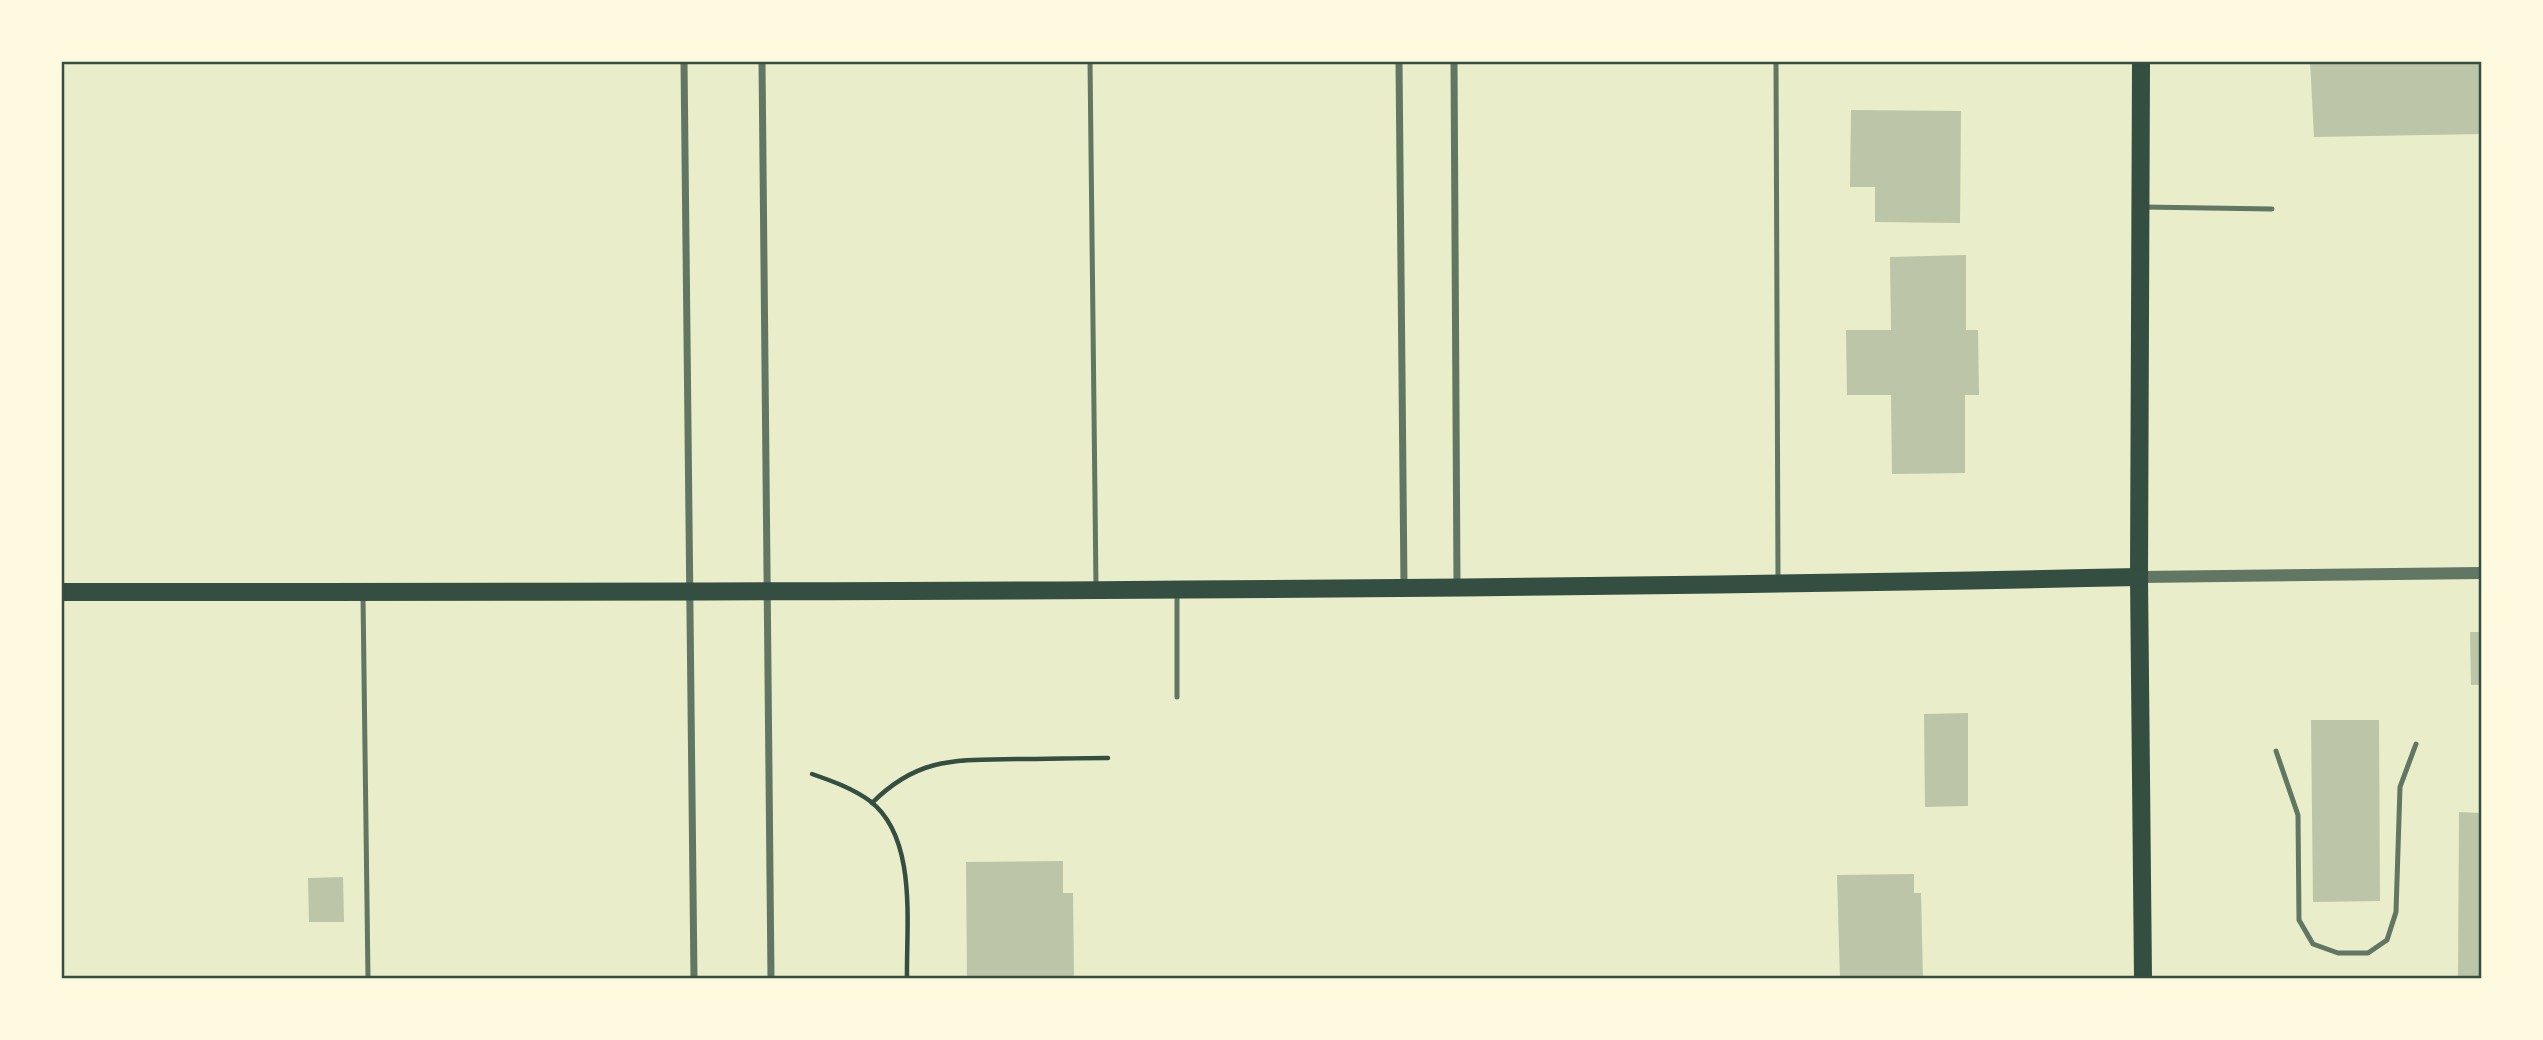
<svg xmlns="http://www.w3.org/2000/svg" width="2543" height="1040" font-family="Poppins,sans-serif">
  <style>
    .building { fill: #bcc5a7 }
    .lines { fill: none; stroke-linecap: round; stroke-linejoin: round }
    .path { stroke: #344e41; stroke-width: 4.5 }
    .service { stroke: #617663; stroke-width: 5 }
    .minor { stroke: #617663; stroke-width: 7 }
    .tertiary { stroke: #617663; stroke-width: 12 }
    .primary { stroke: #344e41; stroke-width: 18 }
    .neatline { fill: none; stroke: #344e41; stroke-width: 2.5 }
  </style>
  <rect width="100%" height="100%" fill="#e9edc9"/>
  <g class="building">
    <path d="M2310 61H2482V134L2314 137Z"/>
    <path d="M1851 110 1961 111 1960 223 1875 222V187H1850Z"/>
    <path d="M1966 255V330H1978L1979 395H1965V473L1892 474 1891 395H1847L1846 330H1891L1890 257Z"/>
    <path d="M2470 632H2482V685H2471Z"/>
    <path d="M1968 713V806L1925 807 1924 714Z"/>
    <path d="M2311 720H2379L2380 901 2313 902Z"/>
    <path d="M2459 812 2482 813V979H2458Z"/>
    <path d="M1063 861V893H1073L1074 979H967L966 862Z"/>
    <path d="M1914 874V893H1921L1923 979H1840L1837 875Z"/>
    <path d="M343 877 344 922H309L308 878Z"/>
  </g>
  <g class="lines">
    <g class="path">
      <path d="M812 774C832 781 852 788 870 801 918 838 906 925 907 979"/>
      <path d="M872 803C918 757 956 760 1017 759 1047 759 1078 758 1108 758"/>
    </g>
    <g class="service">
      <path d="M1090 61 1096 587"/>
      <path d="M1776 61 1778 580"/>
      <path d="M2143 207 2272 209"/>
      <path d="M1177 593V697"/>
      <path d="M363 596 368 979"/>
      <path d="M2276 751 2298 815 2299 920 2313 944 2338 953H2368L2387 940 2396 912 2400 787 2416 744"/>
    </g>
    <g class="minor">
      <path d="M684 61 694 979"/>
      <path d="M762 61 771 979"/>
      <path d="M1399 61 1404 586"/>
      <path d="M1454 61 1457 585"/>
    </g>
    <path class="tertiary" d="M2139 577 2482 573"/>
    <g class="primary">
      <path d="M2141 61 2139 577 2143 979"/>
      <path d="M61 592C754 592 1446 592 2139 577"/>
    </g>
  </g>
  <rect width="2543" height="1040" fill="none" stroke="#fefae0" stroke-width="126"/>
  <rect x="63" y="63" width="2417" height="914" class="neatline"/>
</svg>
